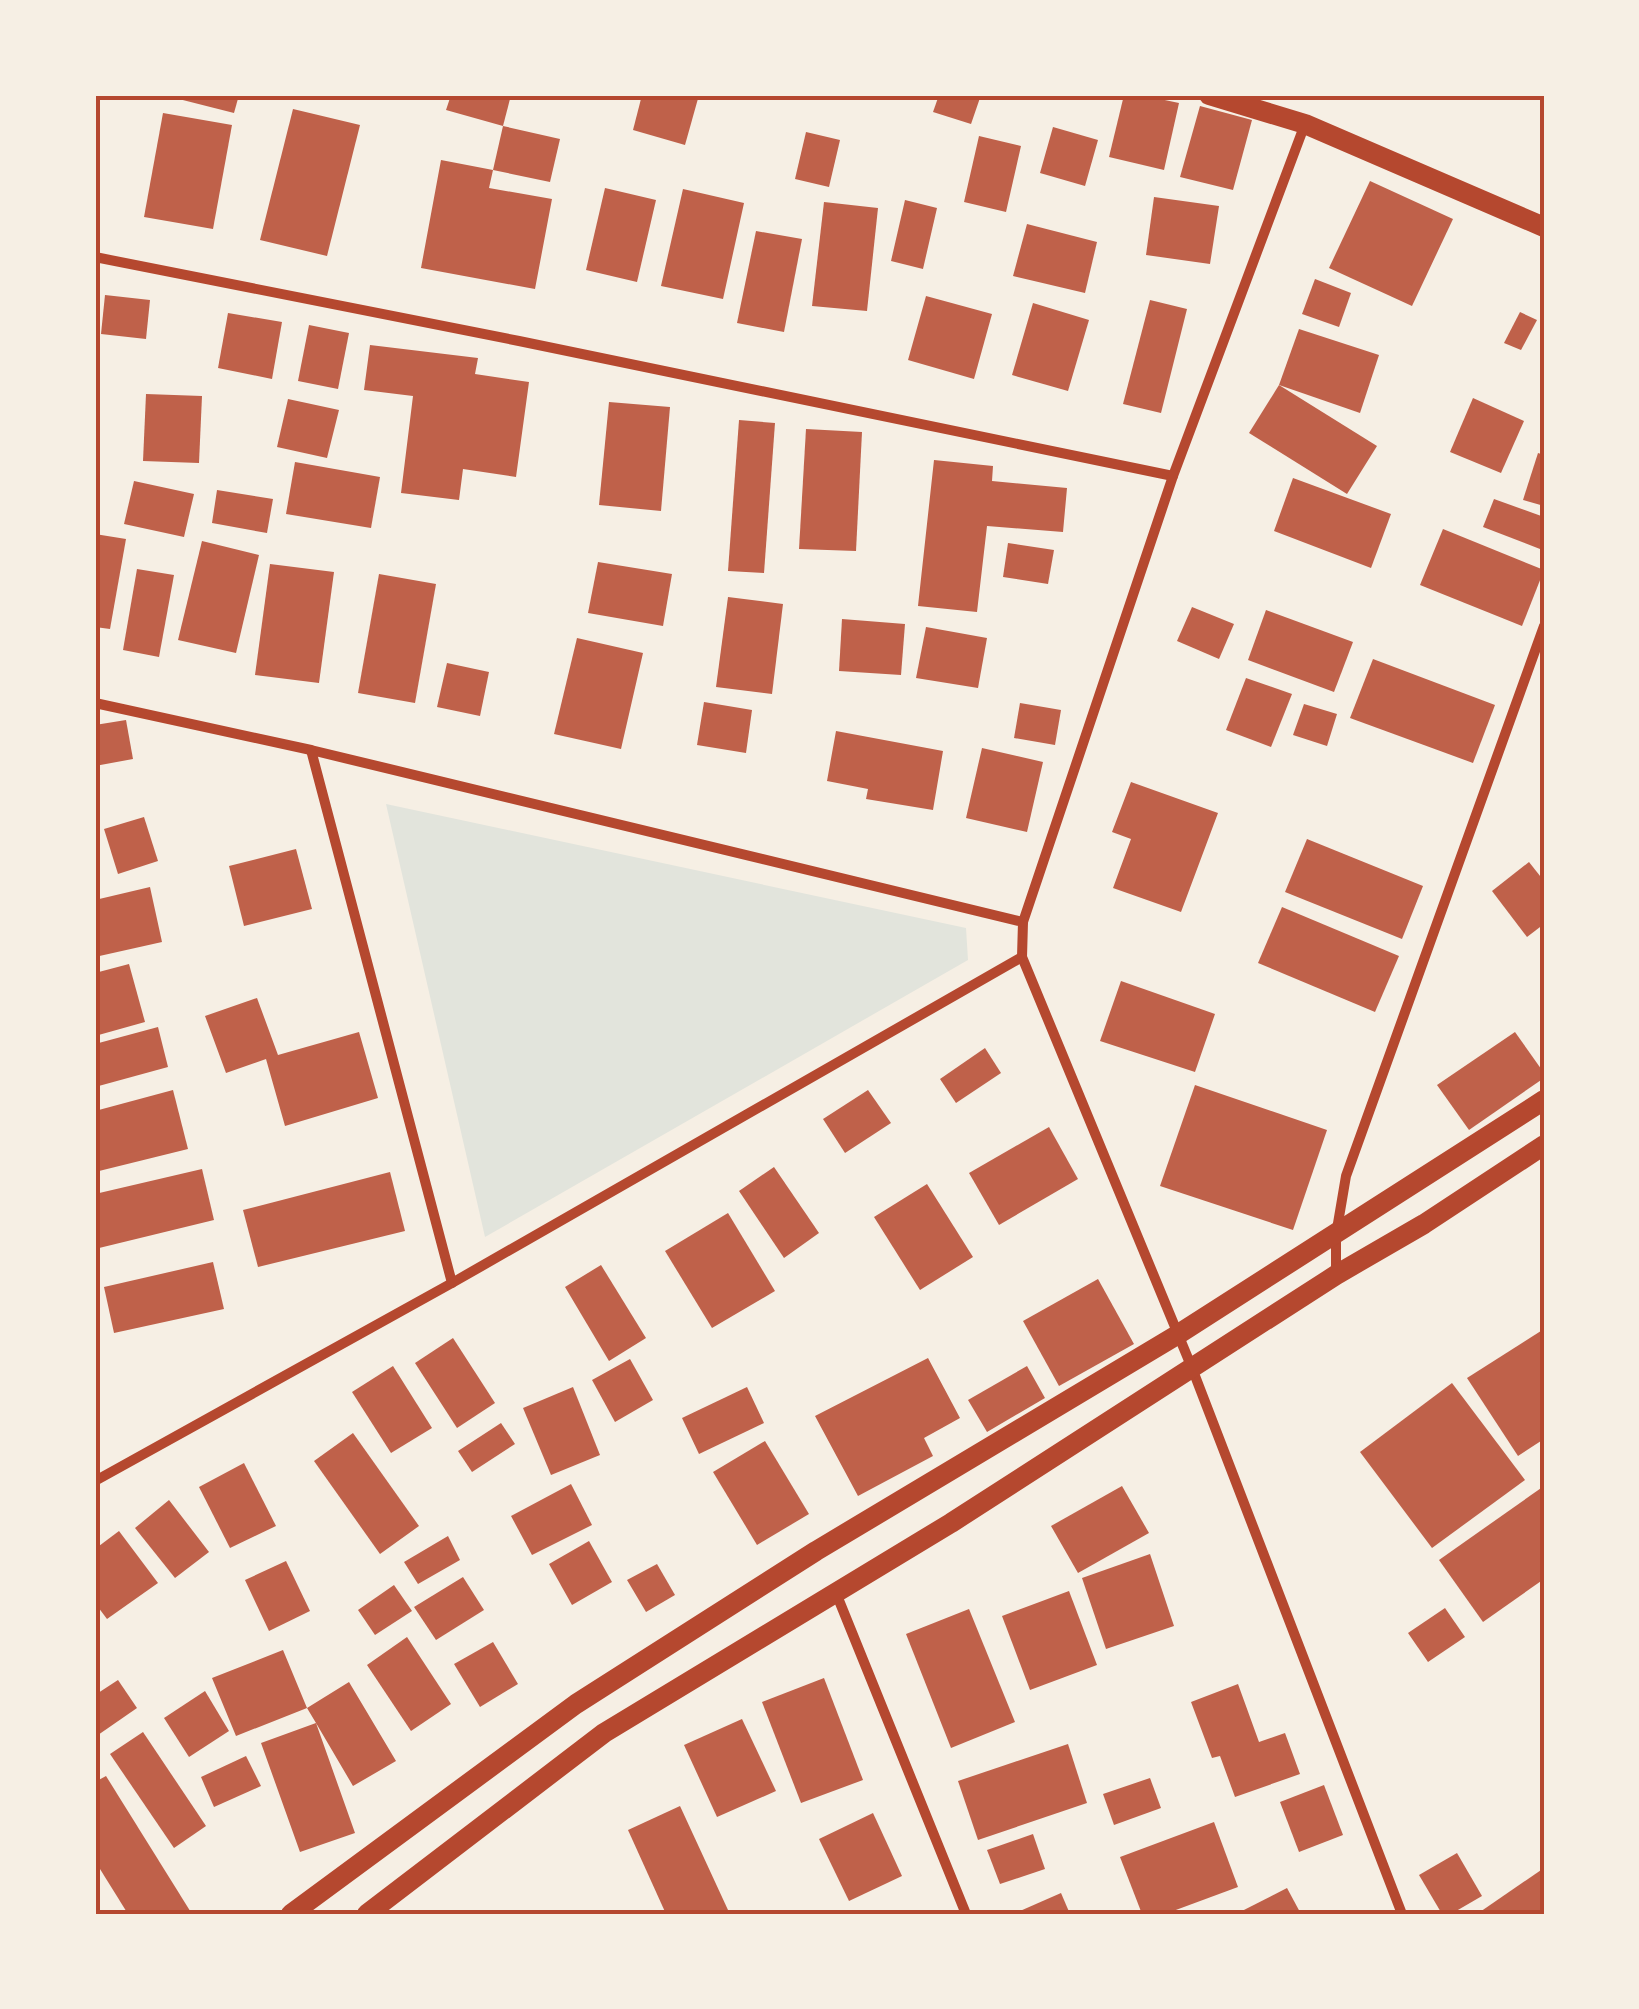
<svg xmlns="http://www.w3.org/2000/svg" width="1639" height="2009" font-family="'PT Sans',sans-serif">
  <style>
    .green { fill: #e2e4dc }
    .building { fill: #bf614a }
    .lines { fill: none; stroke-linecap: round; stroke-linejoin: round }
    .minor { stroke: #b5482f; stroke-width: 10 }
    .secondary { stroke: #b5482f; stroke-width: 20 }
    .neatline { fill: none; stroke: #b5482f; stroke-width: 4 }
  </style>
  <rect width="100%" height="100%" fill="#f6efe4"/>
  <path class="green" d="M386 804 966 928 968 960 485 1237Z"/>
  <g class="building">
    <path d="M163 95H239L234 113Z"/>
    <path d="M451 95H511L503 126 446 110Z"/>
    <path d="M642 95H699L685 145 633 130Z"/>
    <path d="M939 95H981L971 124 933 112Z"/>
    <path d="M1124 95H1141L1179 103 1164 170 1109 157Z"/>
    <path d="M1200 106 1252 120 1233 190 1180 177Z"/>
    <path d="M293 109 360 125 327 256 260 240Z"/>
    <path d="M163 113 232 125 213 229 144 217Z"/>
    <path d="M503 126 560 139 550 182 493 170Z"/>
    <path d="M1053 127 1098 140 1085 186 1040 173Z"/>
    <path d="M806 132 840 140 829 187 795 179Z"/>
    <path d="M979 136 1021 146 1006 212 964 202Z"/>
    <path d="M441 160 493 170 489 188 552 199 535 289 421 268Z"/>
    <path d="M1370 181 1453 219 1412 306 1329 268Z"/>
    <path d="M605 188 656 200 637 282 586 270Z"/>
    <path d="M683 189 744 203 723 299 661 286Z"/>
    <path d="M1154 197 1219 206 1210 264 1146 255Z"/>
    <path d="M905 200 937 208 923 269 891 261Z"/>
    <path d="M824 202 878 208 867 311 812 306Z"/>
    <path d="M1027 224 1097 242 1085 293 1013 276Z"/>
    <path d="M756 231 802 239 784 332 737 323Z"/>
    <path d="M1315 279 1351 293 1339 327 1302 314Z"/>
    <path d="M105 295 150 300 146 339 101 334Z"/>
    <path d="M926 296 992 314 974 379 908 360Z"/>
    <path d="M1150 300 1187 309 1161 413 1123 404Z"/>
    <path d="M1033 303 1089 320 1068 391 1012 375Z"/>
    <path d="M1520 312 1537 320 1521 350 1504 343Z"/>
    <path d="M228 313 282 322 272 379 218 368Z"/>
    <path d="M309 325 349 333 338 389 298 381Z"/>
    <path d="M1299 329 1379 355 1360 413 1279 385Z"/>
    <path d="M370 345 478 358 475 374 529 382 516 477 463 469 459 500 401 493 413 396 364 390Z"/>
    <path d="M1279 385 1377 446 1347 494 1249 433Z"/>
    <path d="M146 394 202 396 199 463 143 461Z"/>
    <path d="M1473 398 1524 421 1501 473 1450 452Z"/>
    <path d="M288 399 339 410 327 458 277 447Z"/>
    <path d="M609 402 670 407 661 511 599 505Z"/>
    <path d="M739 420 775 423 764 573 728 571Z"/>
    <path d="M806 429 862 432 856 551 799 549Z"/>
    <path d="M1538 453 1544 455V506L1523 500Z"/>
    <path d="M934 460 993 466 992 481 1067 488 1063 532 987 526 977 612 918 606Z"/>
    <path d="M295 462 380 477 371 528 286 514Z"/>
    <path d="M1293 478 1391 514 1371 568 1274 531Z"/>
    <path d="M134 481 194 494 184 537 124 524Z"/>
    <path d="M217 490 273 499 267 533 212 523Z"/>
    <path d="M1494 499 1544 517V539L1540 549 1483 527Z"/>
    <path d="M1443 529 1544 570 1522 626 1420 585Z"/>
    <path d="M95 534 126 539 110 629 95 627Z"/>
    <path d="M202 541 259 555 236 653 178 640Z"/>
    <path d="M1008 543 1054 550 1048 584 1003 577Z"/>
    <path d="M598 562 672 574 663 626 588 613Z"/>
    <path d="M270 564 334 572 319 683 255 675Z"/>
    <path d="M137 569 174 575 159 657 123 650Z"/>
    <path d="M379 574 436 584 415 703 358 693Z"/>
    <path d="M728 597 783 604 772 694 716 687Z"/>
    <path d="M1192 607 1234 624 1219 659 1177 641Z"/>
    <path d="M1266 610 1353 642 1334 692 1248 660Z"/>
    <path d="M842 619 905 624 901 675 839 671Z"/>
    <path d="M926 627 987 638 978 688 916 678Z"/>
    <path d="M577 638 643 653 621 749 554 734Z"/>
    <path d="M1373 659 1495 705 1473 763 1350 718Z"/>
    <path d="M447 663 489 672 480 716 437 707Z"/>
    <path d="M1246 678 1292 694 1271 747 1226 730Z"/>
    <path d="M704 702 752 710 746 753 697 745Z"/>
    <path d="M1020 703 1061 710 1055 745 1014 738Z"/>
    <path d="M1304 704 1337 714 1327 746 1293 735Z"/>
    <path d="M126 720 133 759 95 766V725Z"/>
    <path d="M836 731 943 751 933 810 866 799 868 789 827 781Z"/>
    <path d="M982 748 1043 762 1027 832 966 818Z"/>
    <path d="M1131 782 1218 813 1181 912 1113 888 1131 839 1112 832Z"/>
    <path d="M144 817 158 861 118 874 104 829Z"/>
    <path d="M1307 839 1423 886 1402 939 1285 892Z"/>
    <path d="M296 849 312 909 244 926 229 866Z"/>
    <path d="M1529 862 1544 881V924L1527 937 1492 891Z"/>
    <path d="M150 887 162 942 95 957V900Z"/>
    <path d="M1282 907 1399 956 1375 1012 1258 963Z"/>
    <path d="M129 964 145 1022 95 1036V973Z"/>
    <path d="M1121 981 1215 1014 1195 1072 1100 1041Z"/>
    <path d="M257 998 278 1055 359 1032 378 1098 285 1126 266 1059 226 1073 205 1016Z"/>
    <path d="M158 1027 168 1067 95 1087V1044Z"/>
    <path d="M1515 1032 1544 1073V1078L1469 1130 1437 1085Z"/>
    <path d="M985 1048 1001 1073 956 1103 940 1079Z"/>
    <path d="M1195 1085 1327 1130 1293 1230 1160 1186Z"/>
    <path d="M173 1090 188 1149 95 1172V1111Z"/>
    <path d="M868 1090 891 1123 845 1153 823 1119Z"/>
    <path d="M1049 1127 1078 1179 999 1225 969 1173Z"/>
    <path d="M774 1167 819 1233 784 1258 739 1191Z"/>
    <path d="M202 1169 214 1220 95 1249V1194Z"/>
    <path d="M390 1172 405 1231 258 1267 243 1210Z"/>
    <path d="M927 1184 973 1257 920 1290 874 1217Z"/>
    <path d="M728 1213 775 1291 712 1328 665 1251Z"/>
    <path d="M213 1262 224 1309 114 1333 104 1287Z"/>
    <path d="M601 1265 646 1338 609 1361 565 1287Z"/>
    <path d="M1098 1279 1134 1344 1059 1386 1023 1321Z"/>
    <path d="M1544 1329V1439L1518 1456 1467 1378Z"/>
    <path d="M453 1338 495 1403 457 1428 415 1363Z"/>
    <path d="M928 1358 960 1418 924 1438 933 1456 858 1496 815 1416Z"/>
    <path d="M630 1359 653 1400 615 1422 592 1380Z"/>
    <path d="M393 1366 432 1428 391 1453 352 1392Z"/>
    <path d="M1027 1366 1045 1398 987 1432 968 1400Z"/>
    <path d="M1452 1383 1525 1480 1432 1548 1360 1452Z"/>
    <path d="M573 1387 600 1455 551 1475 523 1408Z"/>
    <path d="M747 1387 764 1423 699 1454 682 1418Z"/>
    <path d="M501 1423 515 1444 472 1472 458 1451Z"/>
    <path d="M353 1433 419 1526 380 1554 314 1461Z"/>
    <path d="M765 1441 809 1514 757 1545 713 1472Z"/>
    <path d="M244 1463 276 1526 230 1548 199 1487Z"/>
    <path d="M571 1484 592 1525 532 1555 511 1516Z"/>
    <path d="M1122 1486 1149 1533 1078 1573 1051 1526Z"/>
    <path d="M1544 1486V1579L1483 1622 1439 1560Z"/>
    <path d="M169 1500 209 1552 175 1578 135 1528Z"/>
    <path d="M119 1531 158 1583 107 1619 95 1603V1549Z"/>
    <path d="M448 1536 460 1560 418 1584 404 1562Z"/>
    <path d="M589 1541 612 1582 572 1605 549 1564Z"/>
    <path d="M1150 1554 1174 1626 1106 1649 1082 1578Z"/>
    <path d="M286 1561 310 1611 269 1631 245 1580Z"/>
    <path d="M657 1564 675 1595 646 1612 627 1580Z"/>
    <path d="M463 1577 484 1610 436 1640 414 1607Z"/>
    <path d="M394 1585 412 1611 375 1635 358 1610Z"/>
    <path d="M1069 1591 1097 1665 1030 1690 1002 1616Z"/>
    <path d="M1445 1608 1465 1637 1428 1662 1408 1633Z"/>
    <path d="M969 1609 1015 1722 951 1748 906 1634Z"/>
    <path d="M407 1637 451 1704 411 1731 367 1665Z"/>
    <path d="M493 1642 518 1684 480 1707 454 1664Z"/>
    <path d="M283 1650 307 1708 349 1682 396 1761 353 1786 316 1723 355 1833 300 1852 261 1743 316 1723 307 1708 236 1736 212 1678Z"/>
    <path d="M824 1678 863 1780 801 1803 762 1702Z"/>
    <path d="M118 1680 137 1708 98 1735 95 1731V1695Z"/>
    <path d="M1238 1684 1259 1742 1285 1733 1300 1774 1235 1797 1220 1756 1212 1758 1191 1702Z"/>
    <path d="M205 1691 229 1731 189 1757 164 1718Z"/>
    <path d="M742 1719 776 1791 717 1817 684 1745Z"/>
    <path d="M143 1732 206 1826 174 1848 110 1754Z"/>
    <path d="M1068 1744 1087 1803 978 1840 958 1781Z"/>
    <path d="M246 1756 261 1786 214 1807 201 1777Z"/>
    <path d="M106 1776 192 1914H128L95 1861V1782Z"/>
    <path d="M1150 1778 1161 1808 1114 1825 1103 1794Z"/>
    <path d="M1324 1785 1343 1835 1299 1852 1280 1802Z"/>
    <path d="M680 1806 728 1910 719 1914H666L628 1830Z"/>
    <path d="M873 1813 902 1876 849 1901 819 1839Z"/>
    <path d="M1214 1822 1238 1887 1165 1914H1142L1120 1857Z"/>
    <path d="M1033 1834 1045 1869 1000 1884 987 1850Z"/>
    <path d="M1457 1853 1482 1896 1451 1914H1442L1419 1875Z"/>
    <path d="M1544 1868V1914H1477Z"/>
    <path d="M1287 1888 1301 1914H1236Z"/>
    <path d="M1061 1893 1070 1914H1013Z"/>
  </g>
  <g class="lines">
    <g class="minor">
      <path d="M95 257 519 341 1173 476"/>
      <path d="M95 703 311 750 1023 922 1022 957 1192 1368 1402 1914"/>
      <path d="M311 750 452 1283"/>
      <path d="M1023 922 1173 476 1305 124"/>
      <path d="M1336 1274V1235L1346 1176 1544 626"/>
      <path d="M95 1481 452 1283 1022 957"/>
      <path d="M836 1593 966 1914"/>
    </g>
    <g class="secondary">
      <path d="M1209 95 1305 124 1544 227"/>
      <path d="M291 1914 576 1704 816 1551 1177 1335 1544 1100"/>
      <path d="M367 1914 604 1733 951 1523 1336 1275 1424 1224 1544 1145"/>
    </g>
  </g>
  <rect width="1639" height="2009" fill="none" stroke="#f6efe4" stroke-width="195"/>
  <rect x="98" y="98" width="1444" height="1814" class="neatline"/>
</svg>
